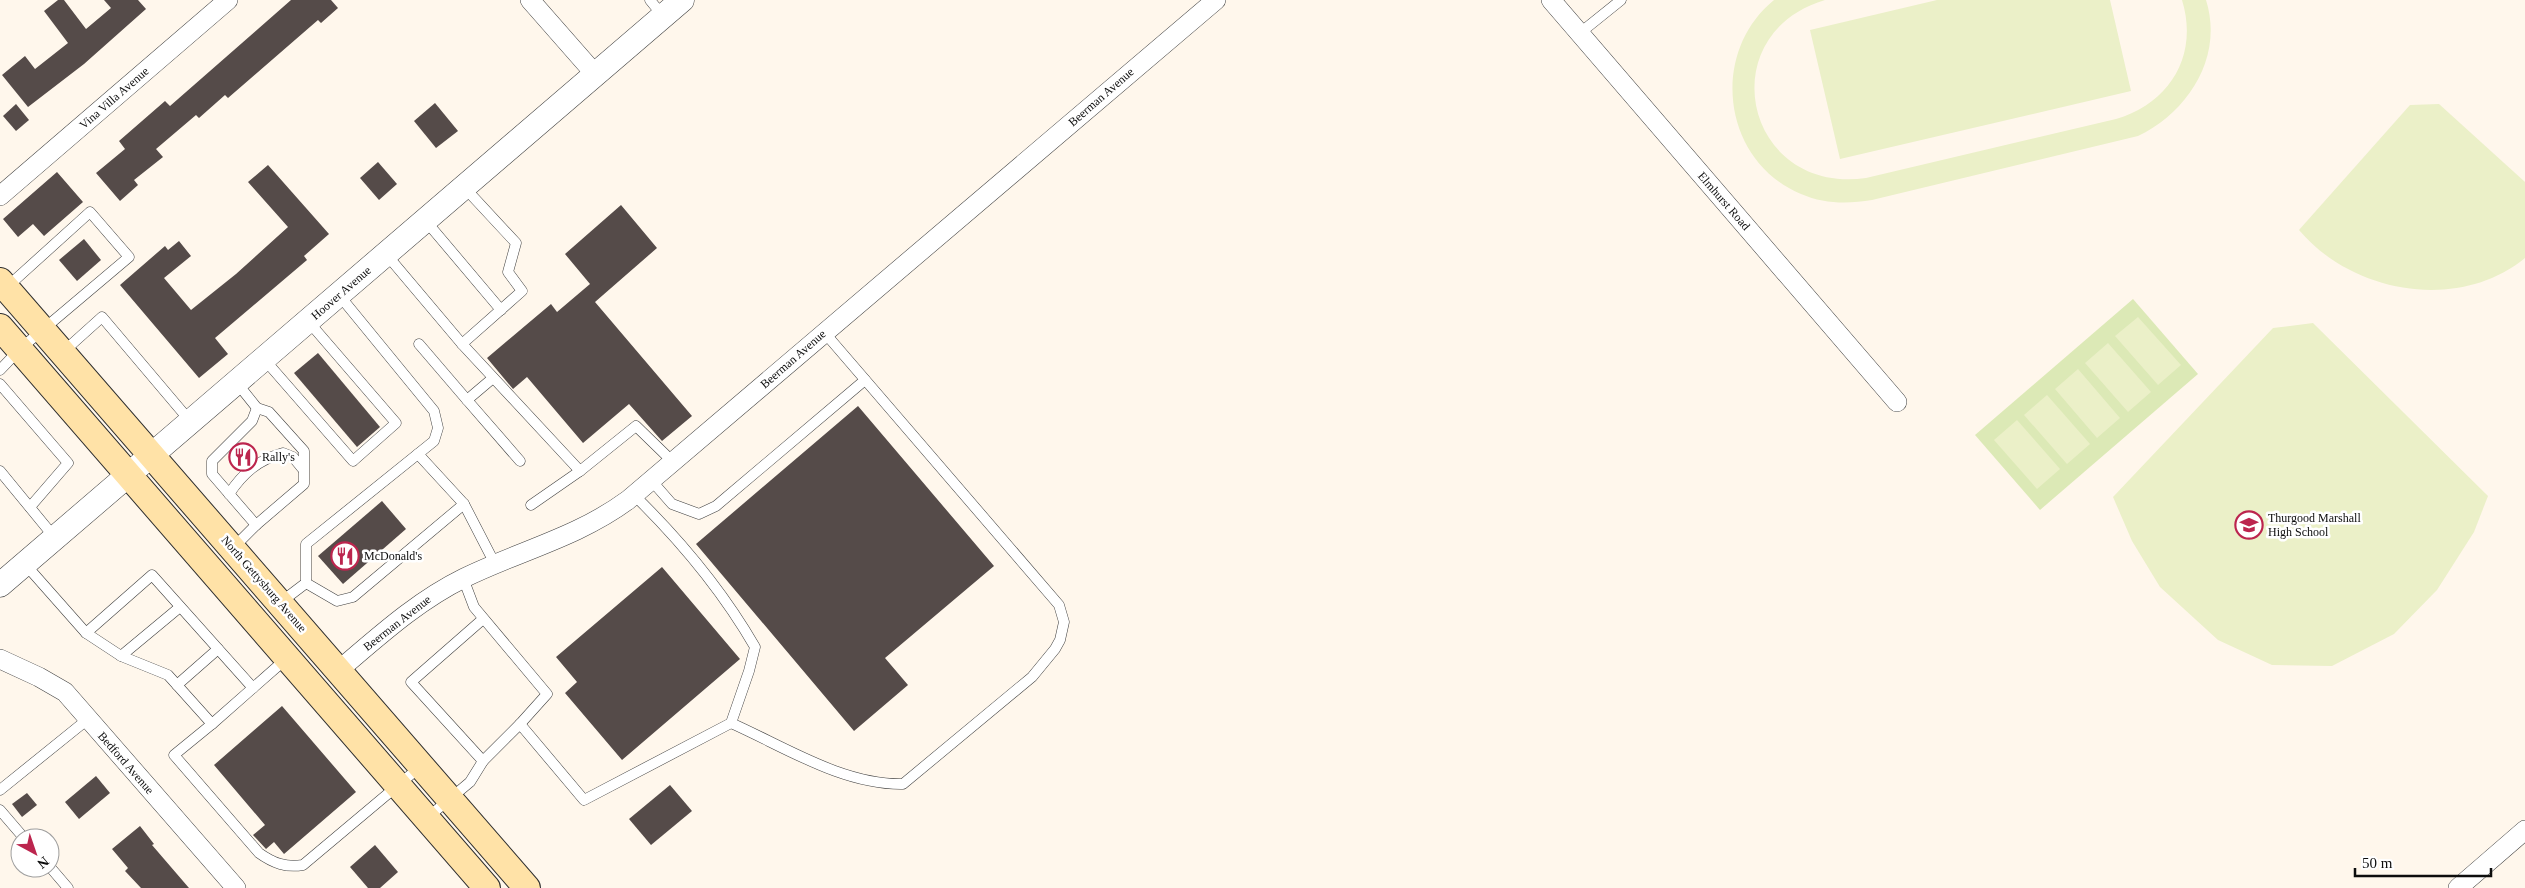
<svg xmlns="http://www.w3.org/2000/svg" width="2525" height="888" font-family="'Times New Roman',serif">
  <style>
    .green { fill: #dce9b6 }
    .pitch { fill: #ebf0c8 }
    .building { fill: #554b49 }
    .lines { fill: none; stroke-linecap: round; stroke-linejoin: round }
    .service-casing { stroke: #404040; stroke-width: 11 }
    .minor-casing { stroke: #404040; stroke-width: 20 }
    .tertiary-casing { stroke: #404040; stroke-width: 25 }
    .secondary-casing { stroke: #2f2f2f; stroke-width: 28 }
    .service { stroke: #fff; stroke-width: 10 }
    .minor { stroke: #fff; stroke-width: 19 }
    .tertiary { stroke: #fff; stroke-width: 24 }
    .secondary { stroke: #ffe2a7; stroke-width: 26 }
    .labels { text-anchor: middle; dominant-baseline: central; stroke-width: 5; stroke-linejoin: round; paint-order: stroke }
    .street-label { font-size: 12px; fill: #0d0d0d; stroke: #fff }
    .poi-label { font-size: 12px; fill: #0d0d0d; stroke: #fff; text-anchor: start }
  </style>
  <rect width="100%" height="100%" fill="#fff7ec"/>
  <path class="green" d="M2133 299 2198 374 2040 510 1975 435Z"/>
  <g class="pitch">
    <path d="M1774 0H1825C1710 34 1744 195 1866 178L2116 119C2170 103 2199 55 2182 0H2206C2224 57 2188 112 2138 136L1872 200C1848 204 1824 204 1801 194 1722 161 1709 53 1774 0Z"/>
    <path d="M1937 0H2110L2131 91 1840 159 1810 30Z"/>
    <path d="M2439 104 2525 182V258C2459 312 2353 294 2299 230L2410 105Z"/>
    <path d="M2138 317 2181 365 2158 385 2115 336Z"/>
    <path d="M2313 323 2488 496 2474 532 2437 590 2394 634 2332 666 2272 665 2218 640 2160 587 2132 541 2113 497 2273 328Z"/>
    <path d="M2108 343 2151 392 2128 412 2085 363Z"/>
    <path d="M2078 369 2120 418 2097 438 2055 389Z"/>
    <path d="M2047 395 2090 444 2067 464 2024 415Z"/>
    <path d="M2017 420 2060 469 2037 489 1994 440Z"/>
  </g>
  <g class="building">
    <path d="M58 0H64L86 29 111 8 104 0H138L146 9 84 64 28 107 2 75 25 56 35 69 68 43 44 11Z"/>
    <path d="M291 0H331L338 8 321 23 318 20 228 98 225 95 199 118 196 115 156 149 163 157 134 180 138 185 120 201 96 173 125 149 119 141 165 101 170 106Z"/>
    <path d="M435 103 458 131 436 148 414 121Z"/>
    <path d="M16 104 29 120 16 131 3 116Z"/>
    <path d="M378 162 397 184 379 200 360 178Z"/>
    <path d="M268 165 329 234 304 256 307 260 215 338 228 354 199 378 120 285 165 246 168 250 179 241 191 256 164 278 191 310 236 274 288 227 248 182Z"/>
    <path d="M57 172 83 202 44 236 33 224 18 237 3 219Z"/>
    <path d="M621 205 657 248 595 302 692 416 662 441 629 404 583 443 527 377 513 389 487 358 551 304 557 312 590 284 565 254Z"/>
    <path d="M84 239 101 260 77 281 59 260Z"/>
    <path d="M318 353 380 427 357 447 294 373Z"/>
    <path d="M858 406 994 566 885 658 908 685 854 731 696 544Z"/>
    <path d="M382 501 406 529 343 584 318 556Z"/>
    <path d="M662 567 740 659 622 760 565 693 577 682 556 657Z"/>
    <path d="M282 706 356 792 284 854 274 842 266 849 253 835 265 825 214 765Z"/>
    <path d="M96 776 110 793 79 819 65 802Z"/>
    <path d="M670 785 692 811 651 845 629 819Z"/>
    <path d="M27 793 37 805 22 817 12 804Z"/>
    <path d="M140 826 154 844 152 845 189 888H141L125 871 128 868 112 849Z"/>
    <path d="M375 845 398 872 380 888H368L350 867Z"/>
  </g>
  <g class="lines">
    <g class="service-casing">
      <g id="service">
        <path d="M650 0 663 16"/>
        <path d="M1580 33 1621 0"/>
        <path d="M464 187 516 243 508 272 522 291 462 344 580 471 636 426 673 462"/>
        <path d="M425 220 501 310"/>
        <path d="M386 254 462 344"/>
        <path d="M419 344 467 400"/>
        <path d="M62 353 102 317 190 421"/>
        <path d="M264 359 353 461 396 423 308 321"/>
        <path d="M0 370 20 349 129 257 90 212 6 288"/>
        <path d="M493 378 467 400 520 461"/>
        <path d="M0 384 68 463 30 507"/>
        <path d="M418 454 464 504 495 564"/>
        <path d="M0 471 55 538"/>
        <path d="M651 480 672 504 699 514 716 506 865 380"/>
        <path d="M229 494C243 473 258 460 283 453L293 457 302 468"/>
        <path d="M634 495C681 541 722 590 755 647L749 671 731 723"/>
        <path d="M531 505 580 471"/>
        <path d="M256 525 212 474V461L252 421 257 408"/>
        <path d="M233 548 256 525 304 484V451L269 412 257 408 237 383"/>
        <path d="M25 564 86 633 121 656 168 675 212 724 287 658"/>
        <path d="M463 578 474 607 547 694 520 724"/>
        <path d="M306 583V544L434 441 438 428 434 411 339 295"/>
        <path d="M306 583 337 601 353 597 464 504"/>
        <path d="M281 602 306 583"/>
        <path d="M483 619 411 682 483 761"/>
        <path d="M86 633 152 575 253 688"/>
        <path d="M121 656 180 607"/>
        <path d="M177 685 218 649"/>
        <path d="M212 724 174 755 259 853C273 863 286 868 303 865L421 766"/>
        <path d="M0 790 88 719"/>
        <path d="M0 810 24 838"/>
        <path d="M427 818 470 782 483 761 520 724 584 800 731 723C785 747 843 785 903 784L1032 677 1055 649 1060 640 1064 622 1059 605 824 332"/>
        <path d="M50 867 68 888"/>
      </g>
    </g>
    <g class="minor-casing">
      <g id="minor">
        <path d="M530 0 595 74"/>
        <path d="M1551 0 1897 402"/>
        <path d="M0 196 228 0"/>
        <path d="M0 659 39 677 65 692 236 888"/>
        <path d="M339 670C378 637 417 601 464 578 519 551 578 537 628 500L1216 0"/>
        <path d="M2458 888 2525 830"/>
      </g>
    </g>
    <g class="tertiary-casing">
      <path id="tertiary" d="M0 585 682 0"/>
    </g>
    <g class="secondary-casing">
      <g id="secondary">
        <path d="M0 281 527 888"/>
        <path d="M0 327 487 888"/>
      </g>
    </g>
    <use href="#service" class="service"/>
    <use href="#minor" class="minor"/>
    <use href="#tertiary" class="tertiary"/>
    <use href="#secondary" class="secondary"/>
  </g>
  <defs>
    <g id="restaurant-ring" transform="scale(1.4375)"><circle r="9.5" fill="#fff" stroke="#bc254e" stroke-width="1.5"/><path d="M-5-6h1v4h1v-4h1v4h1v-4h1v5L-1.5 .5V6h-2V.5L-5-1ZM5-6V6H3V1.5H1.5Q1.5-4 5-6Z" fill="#bc254e"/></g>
    <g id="school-ring" transform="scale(1.4375)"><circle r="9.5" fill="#fff" stroke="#bc254e" stroke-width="1.5"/><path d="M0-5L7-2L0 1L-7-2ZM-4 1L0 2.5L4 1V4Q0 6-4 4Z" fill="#bc254e"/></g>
  </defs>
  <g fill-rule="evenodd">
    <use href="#restaurant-ring" x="243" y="457"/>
    <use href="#school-ring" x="2249" y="525"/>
    <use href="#restaurant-ring" x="345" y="556"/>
  </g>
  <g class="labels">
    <g class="street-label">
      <text transform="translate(1101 97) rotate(-41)">Beerman Avenue</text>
      <text transform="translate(114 98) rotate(-41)">Vina Villa Avenue</text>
      <text transform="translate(1724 201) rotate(49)">Elmhurst Road</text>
      <text transform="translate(341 293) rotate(-41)">Hoover Avenue</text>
      <text transform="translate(793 359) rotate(-41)">Beerman Avenue</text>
      <text transform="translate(264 584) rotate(49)">North Gettysburg Avenue</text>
      <text transform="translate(397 623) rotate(-38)">Beerman Avenue</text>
      <text transform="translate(126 763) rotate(49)">Bedford Avenue</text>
    </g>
    <g class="poi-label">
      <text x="262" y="457">Rally's</text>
      <text x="2268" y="518">Thurgood Marshall<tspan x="2268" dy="14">High School</tspan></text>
      <text x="364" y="556">McDonald's</text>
    </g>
  </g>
  <g transform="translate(35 853) rotate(140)"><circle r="24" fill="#ffffff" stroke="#9e9e9e"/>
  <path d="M0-4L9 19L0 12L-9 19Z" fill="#bc254e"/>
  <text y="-8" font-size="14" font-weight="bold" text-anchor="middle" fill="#0d0d0d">N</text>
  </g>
  <path d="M2355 868v8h136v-8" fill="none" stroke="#0d0d0d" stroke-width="2.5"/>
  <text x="2362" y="868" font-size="15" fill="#0d0d0d" stroke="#ffffff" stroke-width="4" paint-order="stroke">50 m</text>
</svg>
